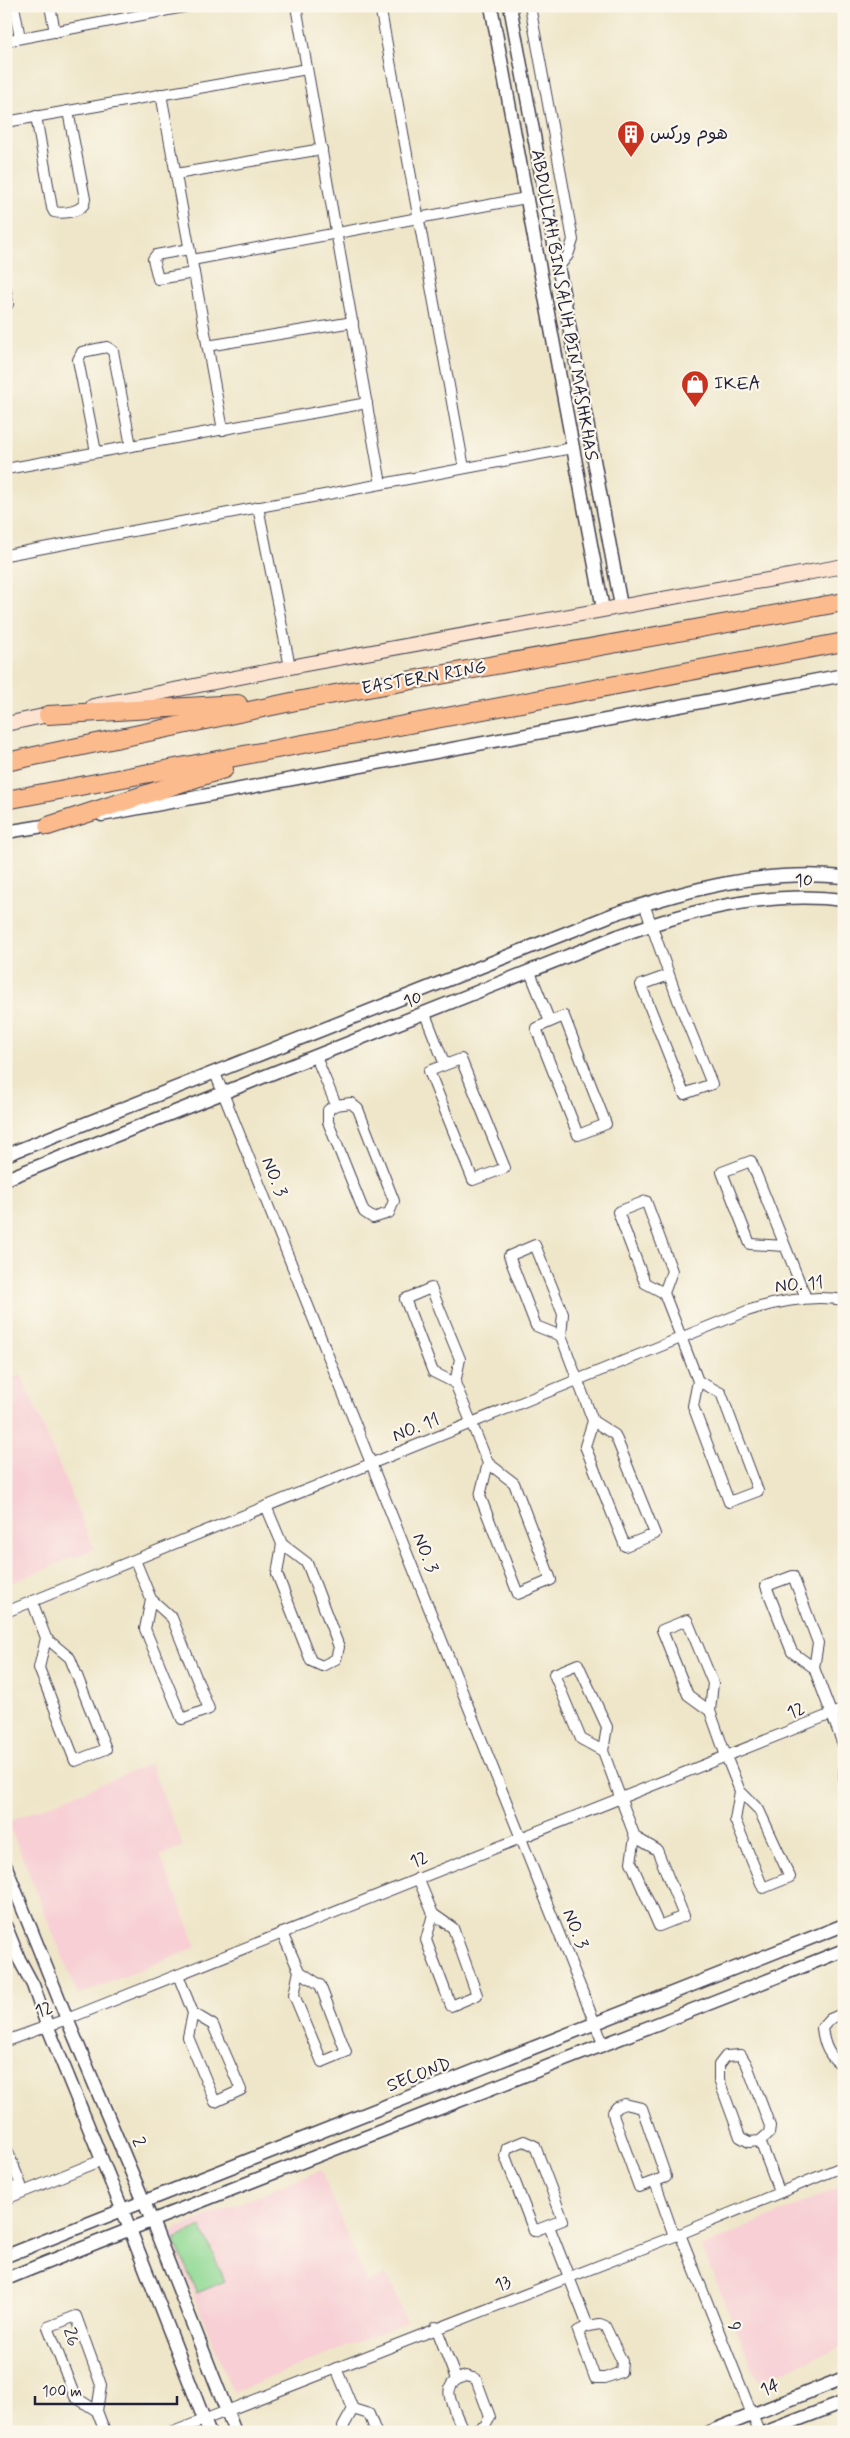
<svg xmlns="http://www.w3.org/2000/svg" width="850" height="2438" font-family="Mynerve,'Playpen Sans Arabic',sans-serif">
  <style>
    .built { fill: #f7cfd4 }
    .green { fill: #91d994; stroke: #5a7e68 }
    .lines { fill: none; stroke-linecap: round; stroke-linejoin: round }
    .minor-casing { stroke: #413f50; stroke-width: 12 }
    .tertiary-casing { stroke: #413f50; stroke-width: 15 }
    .secondary-casing { stroke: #413f50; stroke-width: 16 }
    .motorway-casing { stroke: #413f50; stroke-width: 20 }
    .minor { stroke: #fff; stroke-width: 10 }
    .tertiary { stroke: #fff; stroke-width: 12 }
    .secondary { stroke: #fde4d1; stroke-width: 14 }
    .motorway { stroke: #fbbb8d; stroke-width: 18 }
    .labels { text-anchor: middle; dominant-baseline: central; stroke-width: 4.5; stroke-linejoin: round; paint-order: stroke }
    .poi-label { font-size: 18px; fill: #22223b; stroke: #fbf7ec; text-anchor: start }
    .street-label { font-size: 18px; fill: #22223b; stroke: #fbf7ec }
  </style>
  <rect width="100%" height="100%" fill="#fbf7ec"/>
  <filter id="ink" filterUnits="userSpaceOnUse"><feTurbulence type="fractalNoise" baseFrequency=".02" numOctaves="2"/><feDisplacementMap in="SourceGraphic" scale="10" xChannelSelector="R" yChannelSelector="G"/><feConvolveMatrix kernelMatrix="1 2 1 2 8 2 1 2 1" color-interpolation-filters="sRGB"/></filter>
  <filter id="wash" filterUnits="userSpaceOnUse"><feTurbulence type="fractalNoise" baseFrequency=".0096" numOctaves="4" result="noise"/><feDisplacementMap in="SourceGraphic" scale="20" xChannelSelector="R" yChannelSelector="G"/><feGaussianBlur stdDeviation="1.12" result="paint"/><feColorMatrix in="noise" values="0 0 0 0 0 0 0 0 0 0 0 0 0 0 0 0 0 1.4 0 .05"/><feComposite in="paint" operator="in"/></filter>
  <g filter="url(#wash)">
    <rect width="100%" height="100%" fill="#efe6c9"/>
    <g class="built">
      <path d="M21 1374 94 1549 6 1585V1380Z"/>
      <path d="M150 1764 183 1846 160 1856 197 1947 78 1995 8 1822Z"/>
      <path d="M321 2170 366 2282 387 2274 407 2322 233 2393 168 2232Z"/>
      <path d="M844 2185V2345L759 2382 701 2247Z"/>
    </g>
    <path class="green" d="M201 2227 225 2281 197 2293 174 2239Z"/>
  </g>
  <g filter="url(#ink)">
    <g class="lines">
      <g class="minor-casing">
        <g id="minor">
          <path d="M14 6 20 38"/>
          <path d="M50 6 55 32"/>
          <path d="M296 6 381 484"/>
          <path d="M380 6 464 468"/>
          <path d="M530 6 573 240 568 255 558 268"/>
          <path d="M6 41 189 6"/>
          <path d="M161 94 223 430"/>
          <path d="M36 116 52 208 54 212C63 214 79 212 84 204L85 199 68 111"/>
          <path d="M6 122 307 69"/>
          <path d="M176 174 322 149"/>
          <path d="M189 249 156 255 153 259 158 279 194 273"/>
          <path d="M192 260 526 198"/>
          <path d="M6 291 8 304 6 307"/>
          <path d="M207 346 353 322"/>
          <path d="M96 452 78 360 82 352 107 347 113 351 131 446"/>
          <path d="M6 469 367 403"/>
          <path d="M258 507 290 667"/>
          <path d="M6 555 572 448"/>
          <path d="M644 904 678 1000 712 1084 684 1094 641 985 669 975"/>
          <path d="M530 972 550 1022 536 1028 578 1135 606 1124 564 1016 550 1022"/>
          <path d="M425 1014 445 1065 429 1071 473 1180 505 1168 461 1059 445 1065"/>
          <path d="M316 1057 336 1105 328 1110V1122L364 1212 373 1218 389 1213 394 1201 358 1109 351 1103 336 1105"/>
          <path d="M215 1073 604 2046"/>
          <path d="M785 1246 750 1244 722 1172 751 1161 806 1298"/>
          <path d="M664 1293 645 1283 618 1212 646 1201 672 1271 664 1293 698 1381 721 1393 758 1491 729 1502 693 1406 698 1381"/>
          <path d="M561 1336 536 1326 509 1256 535 1245 563 1314 561 1336 593 1421 615 1435 655 1534 625 1546 585 1446 593 1421"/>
          <path d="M455 1383 433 1372 405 1299 431 1288 460 1359 455 1383 488 1463 514 1483 551 1580 518 1594 480 1496 488 1463"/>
          <path d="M266 1506 282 1544 307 1563 339 1647 336 1659 322 1666 311 1661 277 1574 282 1544"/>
          <path d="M135 1560 151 1599 172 1618 209 1709 182 1719 145 1629 151 1599"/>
          <path d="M32 1601 46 1638 70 1658 106 1749 75 1761 39 1668 46 1638"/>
          <path d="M6 1612 747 1311C778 1301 811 1294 844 1300"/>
          <path d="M814 1668 792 1652 766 1586 793 1576 818 1643 814 1668 844 1747"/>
          <path d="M710 1711 688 1695 662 1630 687 1620 713 1683 710 1711 726 1756 740 1791 759 1810 790 1877 763 1888 735 1820 740 1791"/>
          <path d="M603 1751 581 1739 554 1674 578 1664 607 1727 603 1751 635 1837 631 1862 659 1926 684 1916 657 1850 635 1837"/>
          <path d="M844 1770V1780"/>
          <path d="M418 1878 433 1914 453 1928 477 1995 451 2006 426 1940 433 1914"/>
          <path d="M282 1933 299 1971 320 1985 346 2052 322 2062 294 1995 299 1971"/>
          <path d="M178 1975 193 2013 213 2025 241 2090 215 2102 188 2037 193 2013"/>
          <path d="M844 2013 830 2019 822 2028C824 2045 829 2058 844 2066"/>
          <path d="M6 2041 67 2019 844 1709"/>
          <path d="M741 2055 747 2065 770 2126 769 2133 760 2141 749 2142 740 2137 719 2080V2065L726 2056Z"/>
          <path d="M625 2104 642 2108 666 2177 639 2187 614 2118 613 2112 617 2107Z"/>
          <path d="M524 2141 535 2146 563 2220 534 2231 505 2156 507 2148Z"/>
          <path d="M760 2141 779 2191"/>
          <path d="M6 2147 21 2185 6 2191"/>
          <path d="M655 2182 674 2236"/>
          <path d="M6 2199 102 2160"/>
          <path d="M549 2226 588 2326"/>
          <path d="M680 2234 759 2432"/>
          <path d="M600 2324 605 2326 622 2361 621 2372 605 2378H595L578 2331 588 2326Z"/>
          <path d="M436 2327 456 2379"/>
          <path d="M336 2368 353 2409"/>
          <path d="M466 2376 476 2379 490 2417 485 2426 472 2432 462 2428C454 2407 436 2384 466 2376Z"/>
          <path d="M353 2409 369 2414 376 2432"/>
          <path d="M97 2411 75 2397 48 2327 76 2316 101 2385 97 2411 105 2432"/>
          <path d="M173 2432 680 2234 844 2166"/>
          <path d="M345 2432 343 2427 353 2409"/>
        </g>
      </g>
      <g class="tertiary-casing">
        <g id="tertiary">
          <path d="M491 6 603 609"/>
          <path d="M510 6 621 606"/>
          <path d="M102 815 844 675"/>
          <path d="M6 832 56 824"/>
          <path d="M6 1155 614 914C689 889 764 869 844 877"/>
          <path d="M6 1179 618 936C689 911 767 890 844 900"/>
          <path d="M6 1867 67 2019 152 2221 235 2432"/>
          <path d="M6 1927 19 1959 33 1985 47 2025 122 2209 209 2432"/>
          <path d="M6 2256 844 1925"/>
          <path d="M6 2279C284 2166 565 2062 844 1950"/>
          <path d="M709 2432 844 2378"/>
          <path d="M766 2432 844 2402"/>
        </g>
      </g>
      <g class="secondary-casing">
        <g id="secondary">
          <path d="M93 706 306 664 844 566"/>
          <path d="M6 724 57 713"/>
        </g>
      </g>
      <g class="motorway-casing">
        <g id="motorway">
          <path d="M48 715 238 704"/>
          <path d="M6 762 296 701 844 602"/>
          <path d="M6 800 844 642"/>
          <path d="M48 826 224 769"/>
        </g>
      </g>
      <use href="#minor" class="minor"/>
      <use href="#tertiary" class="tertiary"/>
      <use href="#secondary" class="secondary"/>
      <use href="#motorway" class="motorway"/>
    </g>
  </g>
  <defs>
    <g id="building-pin" transform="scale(1.4375)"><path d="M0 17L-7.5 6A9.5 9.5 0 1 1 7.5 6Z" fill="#c8321e" stroke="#fbf7ec"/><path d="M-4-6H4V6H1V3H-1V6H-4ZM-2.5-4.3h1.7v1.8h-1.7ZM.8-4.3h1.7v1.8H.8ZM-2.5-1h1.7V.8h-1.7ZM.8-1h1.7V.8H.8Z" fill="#fff"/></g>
    <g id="shop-pin" transform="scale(1.4375)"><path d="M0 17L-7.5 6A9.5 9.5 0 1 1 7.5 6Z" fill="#c8321e" stroke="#fbf7ec"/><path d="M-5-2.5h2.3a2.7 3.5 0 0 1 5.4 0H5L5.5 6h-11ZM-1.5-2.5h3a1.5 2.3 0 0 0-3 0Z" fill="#fff"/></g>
  </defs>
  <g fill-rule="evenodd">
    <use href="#building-pin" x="631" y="134"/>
    <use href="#shop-pin" x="695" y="384"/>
  </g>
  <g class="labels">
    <g class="poi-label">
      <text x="650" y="134">هوم وركس</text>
      <text x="714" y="384">IKEA</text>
    </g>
    <g class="street-label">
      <text transform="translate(564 305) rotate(80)">ABDULLAH BIN SALIH BIN MASHKHAS</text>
      <text transform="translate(424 678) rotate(-10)">EASTERN RING</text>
      <text transform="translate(804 881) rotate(-2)">10</text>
      <text transform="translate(413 1000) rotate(-22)">10</text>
      <text transform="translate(274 1177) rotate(68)">NO. 3</text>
      <text transform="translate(799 1285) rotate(-5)">NO. 11</text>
      <text transform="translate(416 1428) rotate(-22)">NO. 11</text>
      <text transform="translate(425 1553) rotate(68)">NO. 3</text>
      <text transform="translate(796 1711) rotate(-22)">12</text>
      <text transform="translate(419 1860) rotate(-22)">12</text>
      <text transform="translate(575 1929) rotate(68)">NO. 3</text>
      <text transform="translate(44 2010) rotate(-19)">12</text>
      <text transform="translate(419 2075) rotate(-21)">SECOND</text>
      <text transform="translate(138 2142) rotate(67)">2</text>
      <text transform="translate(503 2284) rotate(-21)">13</text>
      <text transform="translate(734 2327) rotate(68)">9</text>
      <text transform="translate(71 2337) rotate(73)">26</text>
      <text transform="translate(770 2388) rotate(-22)">14</text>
    </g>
  </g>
  <rect width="850" height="2438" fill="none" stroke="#fbf7ec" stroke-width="25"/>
  <path d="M35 2396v8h142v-8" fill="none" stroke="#22223b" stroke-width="2.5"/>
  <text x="42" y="2396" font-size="15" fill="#22223b" stroke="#fbf7ec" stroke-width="4" paint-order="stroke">100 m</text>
</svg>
